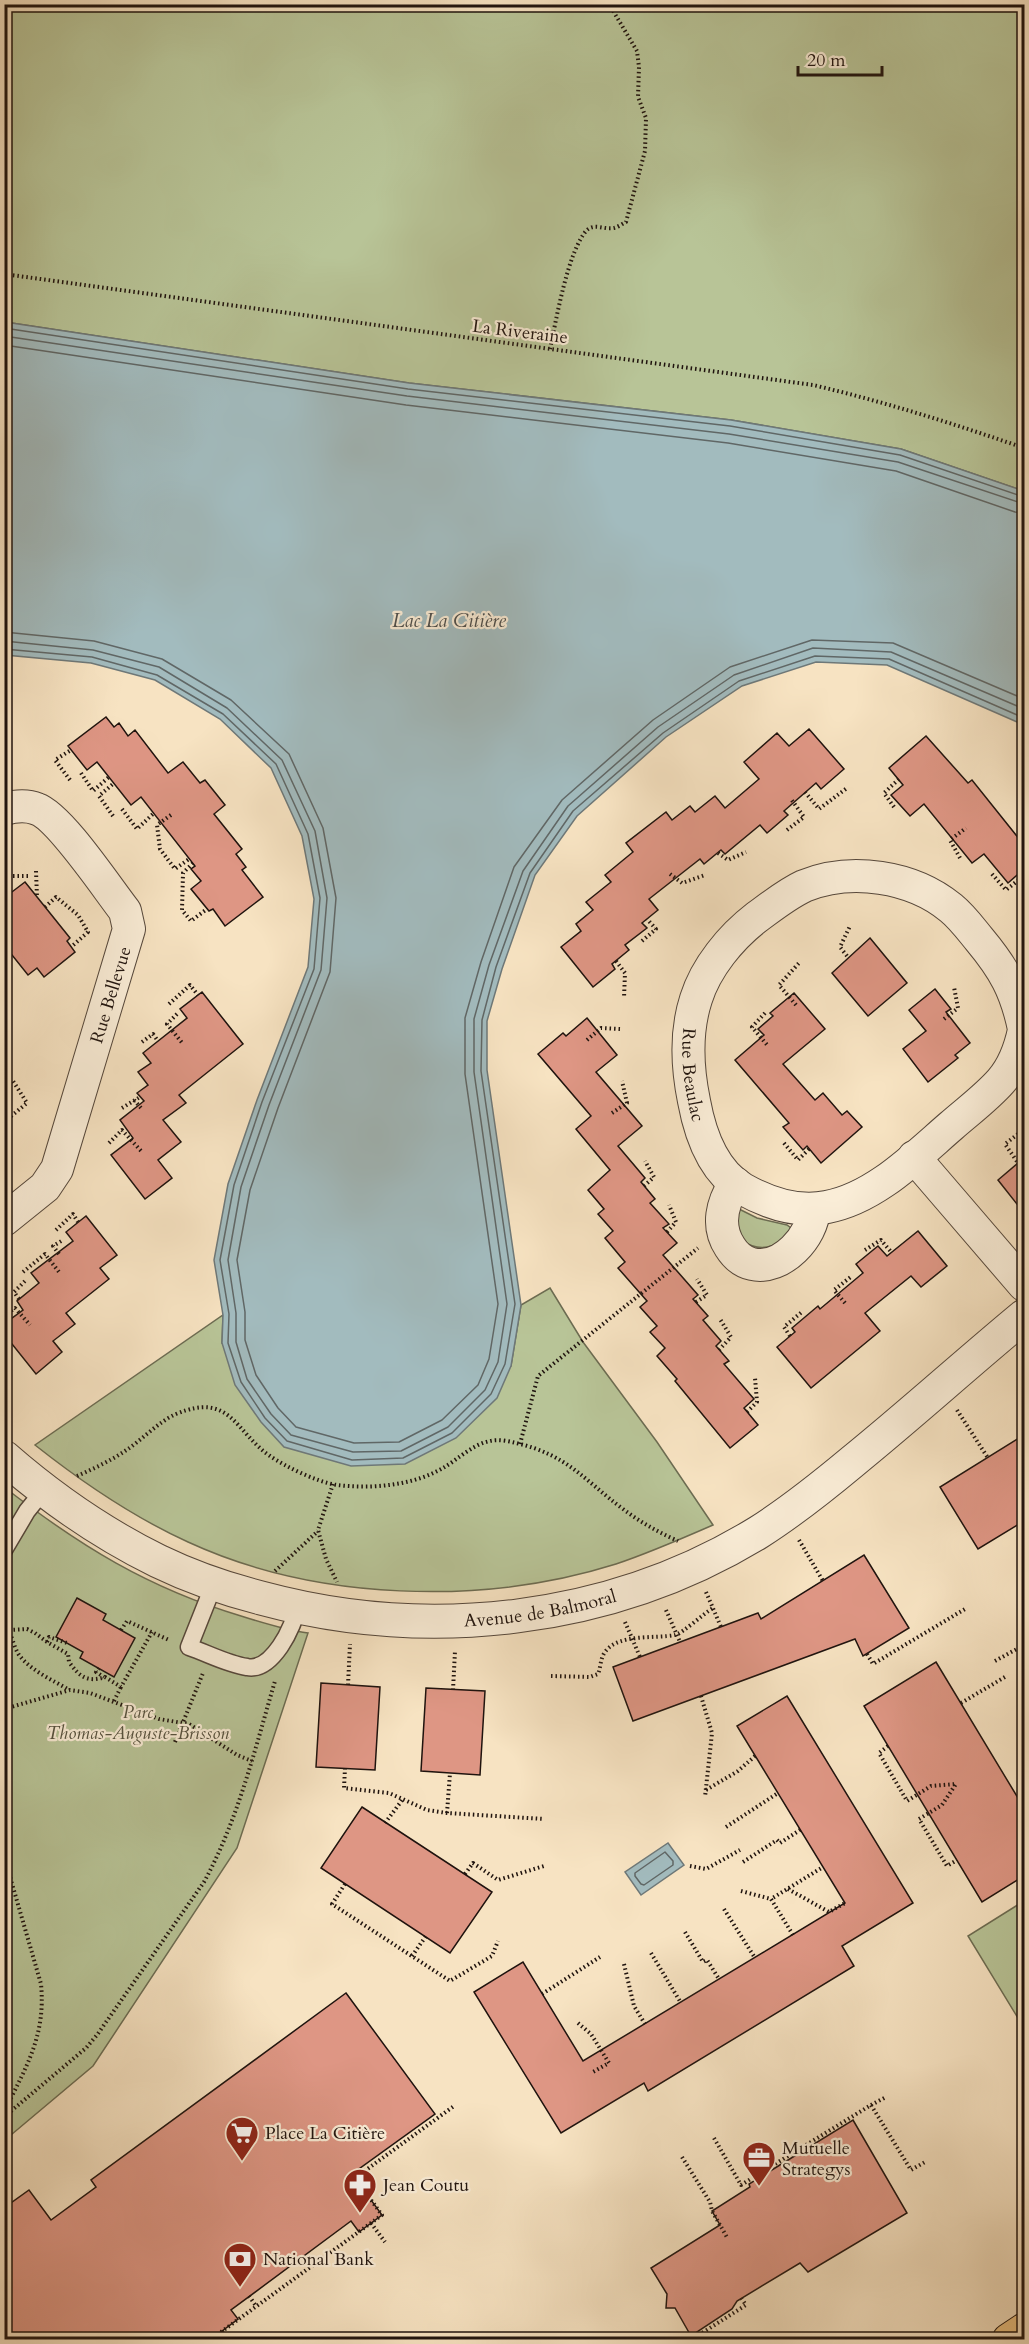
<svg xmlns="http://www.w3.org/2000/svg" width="1029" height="2344" font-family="Cardo,serif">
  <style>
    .green { fill: #b8c497; stroke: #6c6c52; stroke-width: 1.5 }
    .water { fill: #a2bbbe; stroke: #6e7878; stroke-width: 1.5 }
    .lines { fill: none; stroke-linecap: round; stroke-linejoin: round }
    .shore { stroke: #606766; stroke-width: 1.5 }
    .building { fill: #de9684; stroke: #1f130e; stroke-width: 1.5 }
    .service-casing { stroke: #55473b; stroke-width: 19 }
    .minor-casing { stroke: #55473b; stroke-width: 34 }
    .tertiary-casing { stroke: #55473b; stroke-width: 35 }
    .primary-casing { stroke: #1f130e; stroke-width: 35 }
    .path { stroke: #1f130e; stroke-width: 4; stroke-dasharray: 1.5 3; stroke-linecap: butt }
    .service { stroke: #faedd7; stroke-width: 16 }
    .minor { stroke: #faedd7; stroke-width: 32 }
    .tertiary { stroke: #faedd7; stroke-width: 33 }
    .primary { stroke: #ecc281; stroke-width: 33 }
    .labels { text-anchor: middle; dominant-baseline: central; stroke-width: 4.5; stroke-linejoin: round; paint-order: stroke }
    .street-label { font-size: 18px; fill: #1f130e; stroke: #faedd7 }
    .park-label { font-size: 18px; font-style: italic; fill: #55513e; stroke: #faedd7 }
    .poi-label { font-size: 18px; fill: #1f130e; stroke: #faedd7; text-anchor: start }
    .water-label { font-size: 20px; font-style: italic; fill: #4d4e4c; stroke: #faedd7 }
  </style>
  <rect width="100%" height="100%" fill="#f7e3c2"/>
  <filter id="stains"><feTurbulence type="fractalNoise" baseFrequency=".00333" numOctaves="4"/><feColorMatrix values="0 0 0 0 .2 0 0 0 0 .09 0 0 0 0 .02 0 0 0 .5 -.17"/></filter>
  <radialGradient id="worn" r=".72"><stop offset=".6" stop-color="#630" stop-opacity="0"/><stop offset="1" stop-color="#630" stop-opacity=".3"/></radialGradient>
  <g class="green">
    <path d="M4 5H1024V491L901 449 731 420 409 383 5 322Z"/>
    <path d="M737 1208 757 1218 787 1225 791 1228C772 1264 724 1246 737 1208Z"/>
    <path d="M550 1288 583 1342 657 1442 713 1525C681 1539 649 1553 616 1564 483 1606 316 1601 188 1542 133 1517 83 1483 35 1445L223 1315 222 1343 511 1366 521 1305Z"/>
    <path d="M4 1487C80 1546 148 1588 241 1616 263 1623 285 1630 308 1633L237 1848 93 2066 5 2140Z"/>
    <path d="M1024 1901V2028L968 1936Z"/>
  </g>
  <g class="water">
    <path d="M5 322 409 383 731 420 901 449 1024 491V725L887 665 816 662 742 686 666 737 577 816 535 875 502 969 487 1021V1070L521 1305 511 1366 497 1398 456 1438 405 1464 351 1466 284 1447 261 1422 235 1385 222 1343 223 1315 214 1260 228 1184 257 1100 308 967 314 899 302 836 271 768 220 719 155 680 91 663 5 655Z"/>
    <path d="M668 1843 684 1865 641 1895 625 1872Z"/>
  </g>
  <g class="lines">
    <g class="shore">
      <path d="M4 328 408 389 730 426 900 455 1024 497"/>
      <path d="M4 336 407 396 729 434 898 462 1024 504"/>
      <path d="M4 345 406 405 728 443 896 471 1015 512 1024 513"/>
      <path d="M4 632 94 641 162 659 231 700 289 754 323 828 336 898 330 972 278 1108 250 1190 237 1260 245 1312V1340L256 1375 278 1408 296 1427 354 1443 399 1442 442 1420 478 1385 489 1359 498 1304 465 1074V1018L481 962 514 867 562 800 653 720 730 667 812 640 893 643 1024 699"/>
      <path d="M4 641 93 650 159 667 227 708 282 760 315 831 327 898 321 970 269 1105 241 1187 228 1260 236 1313V1342L247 1379 271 1414 291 1435 353 1452 401 1451 448 1427 485 1390 498 1362 507 1304 474 1072V1019L489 965 523 871 568 806 658 727 734 675 813 648 891 652 1024 709"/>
      <path d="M4 649 92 657 157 675 223 714 276 764 308 834 320 898 314 969 262 1102 234 1185 220 1260 229 1314 228 1343 241 1382 265 1418 287 1441 352 1460 403 1458 452 1433 491 1394 505 1364 515 1304 481 1071 482 1020 496 967 530 873 573 811 663 733 739 681 815 656 889 659 1024 718"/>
      <path d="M665 1852 673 1861V1865L644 1885 641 1884 635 1876V1873Z"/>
    </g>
  </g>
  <g class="building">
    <path d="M106 717 114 727 119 723 128 736 135 730 168 773 183 762 200 783 205 780 225 805 214 814 242 849 236 854 246 867 242 870 263 897 225 926 213 909 209 911 191 889 201 881 191 869 195 866 141 797 131 805 97 762 87 770 68 746Z"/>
    <path d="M809 729 844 769 821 789 816 783 784 811 788 815 767 833 760 825 725 854 721 850 704 864 700 859 649 899 658 910 642 923 647 928 625 945 629 950 612 964 615 969 593 987 561 947 581 931 576 924 593 910 586 902 611 882 605 875 633 852 626 843 666 812 672 820 690 806 695 812 715 796 725 808 759 779 744 762 777 733 789 746Z"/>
    <path d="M926 736 968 783 972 780 1024 845V869L1008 883 984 854 972 863 924 804 910 816 891 795 903 785 889 768Z"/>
    <path d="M25 882 70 938 67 941 75 952 44 977 37 968 28 975 4 945V898Z"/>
    <path d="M870 938 907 983 868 1016 832 973Z"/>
    <path d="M935 989 951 1009 946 1012 970 1043 955 1055 958 1058 928 1082 903 1049 926 1031 909 1010Z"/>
    <path d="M202 992 243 1044 179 1095 186 1103 163 1120 181 1142 158 1160 172 1178 145 1199 111 1155 133 1138 120 1120 144 1101 137 1093 148 1085 138 1072 151 1063 143 1053 187 1018 180 1009Z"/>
    <path d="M794 993 825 1029 783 1064 815 1100 823 1093 842 1115 847 1111 862 1127 821 1163 807 1146 803 1150 783 1127 789 1123 735 1060 764 1035 758 1029 773 1016 770 1013Z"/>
    <path d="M587 1018 617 1055 596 1072 642 1126 618 1146 645 1178 641 1182 655 1199 650 1203 669 1224 663 1228 677 1243 663 1255 698 1295 693 1299 708 1316 703 1320 721 1341 716 1346 729 1361 724 1364 754 1399 744 1408 758 1425 730 1448 675 1381 677 1379 657 1356 665 1348 650 1332 657 1326 640 1307 647 1301 618 1268 625 1262 605 1238 613 1231 598 1214 604 1209 588 1190 610 1170 576 1129 591 1116 538 1054 563 1033 566 1036Z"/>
    <path d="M1024 1158V1213L998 1180Z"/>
    <path d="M86 1216 117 1255 100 1268 109 1279 66 1313 75 1324 53 1341 62 1352 36 1374 4 1334V1324L23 1310 17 1301 39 1283 31 1273 73 1241 66 1232Z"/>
    <path d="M918 1231 947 1266 921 1287 911 1276 865 1313 880 1331 811 1388 777 1347 795 1332 792 1328 818 1306 820 1309 863 1273 856 1264 878 1246 887 1256Z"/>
    <path d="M1024 1435V1521L978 1549 940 1487Z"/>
    <path d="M864 1555 909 1628 863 1656 855 1639 633 1721 613 1667 758 1613 761 1619Z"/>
    <path d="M77 1598 106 1614 103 1620 135 1638 114 1677 80 1658 83 1652 56 1637Z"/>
    <path d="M936 1662 1024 1808V1876L982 1902 864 1706Z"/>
    <path d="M321 1683 380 1687 375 1770 316 1767Z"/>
    <path d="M426 1688 485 1691 480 1775 421 1771Z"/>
    <path d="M787 1696 913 1903 842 1946 854 1966 648 2091 644 2083 561 2133 474 1992 523 1962 583 2061 845 1903 737 1726Z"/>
    <path d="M362 1807 492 1892 450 1953 321 1868Z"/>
    <path d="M346 1993 435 2114 352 2174 382 2215 359 2232 351 2221 231 2310 238 2319 210 2340H4V2208L29 2190 51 2220 96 2187 91 2180Z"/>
    <path d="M853 2120 907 2213 808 2272 800 2263 737 2301 732 2309 691 2336 675 2308H666L667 2294 651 2268 720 2225 712 2211 750 2187 749 2184Z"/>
  </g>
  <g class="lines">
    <g class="service-casing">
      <g id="service">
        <path d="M4 1550 27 1511 44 1490"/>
        <path d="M214 1584 189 1647C207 1653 227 1664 247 1667 272 1672 294 1627 297 1607"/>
      </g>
    </g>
    <g class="minor-casing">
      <g id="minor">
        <path d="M4 809C15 806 27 805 37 809 60 817 107 888 125 911L129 929 57 1169 45 1187 4 1220"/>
        <path id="s1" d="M1024 1029C1016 990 1004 969 979 939 970 928 962 917 951 908 912 876 851 867 804 886 787 894 772 906 757 917 731 937 706 967 696 999 685 1033 687 1067 694 1101 700 1134 713 1171 743 1189 768 1203 798 1213 827 1207 875 1198 915 1157 951 1126 968 1111 986 1098 1001 1081 1014 1066 1020 1049 1024 1030"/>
        <path d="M914 1157 1024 1285"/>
        <path d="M735 1183C722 1203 716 1226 730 1247 735 1255 743 1262 752 1264 782 1271 813 1236 814 1209"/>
      </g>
    </g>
    <g class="tertiary-casing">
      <g id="tertiary">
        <path id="s2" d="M4 1457C51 1498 103 1534 158 1561 191 1577 226 1589 261 1598 428 1643 611 1623 759 1532 792 1511 822 1487 852 1462 910 1415 966 1364 1024 1316"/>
      </g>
    </g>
    <g class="primary-casing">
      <path id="primary" d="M1009 2340 1024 2330"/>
    </g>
    <g class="path">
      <path d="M4 274 813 385C885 402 955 424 1024 448"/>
      <path d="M550 349C556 321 568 250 587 230 595 223 604 230 614 228 618 227 622 224 626 222L645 151 646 118 638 97 639 67 637 51 609 4"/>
      <path d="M4 662H10"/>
      <path d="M81 773 93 791 109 777"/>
      <path d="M70 780 55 760 71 750"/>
      <path d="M805 792 819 809 847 788"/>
      <path d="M894 807 884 793 899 779"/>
      <path d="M122 809 137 829 154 813"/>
      <path d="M171 815 157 825 160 849 175 869 189 859"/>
      <path d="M113 816 99 796 114 783"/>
      <path d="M787 830 804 817 791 799"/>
      <path d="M718 853 728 860 746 852"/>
      <path d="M960 858 950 840 966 828"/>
      <path d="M193 863 183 873 182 910 191 921 207 909"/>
      <path d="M36 871 37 897"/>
      <path d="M670 874 682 883 705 875"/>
      <path d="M992 874 1006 890 1021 878"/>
      <path d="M4 876H30"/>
      <path d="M45 907 56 897 78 915 88 932 71 947"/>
      <path d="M642 941 656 929 647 919"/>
      <path d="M847 956 840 947 850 926"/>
      <path d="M616 961 625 973 624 998"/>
      <path d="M169 1004 190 985 198 995"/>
      <path d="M796 1005 779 985 799 963"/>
      <path d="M765 1013 752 1027 768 1046"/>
      <path d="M177 1014 167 1024 183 1044"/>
      <path d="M944 1019 958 1008 954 987"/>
      <path d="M587 1040 601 1028 620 1029"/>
      <path d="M142 1042 153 1034 158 1041"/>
      <path d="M134 1100 141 1108"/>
      <path d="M122 1108 140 1097"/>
      <path d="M612 1113 627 1103 622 1081"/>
      <path d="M4 1122 27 1103 13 1081"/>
      <path d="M1018 1134 1005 1144 1018 1163"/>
      <path d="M109 1143 122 1130 142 1152"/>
      <path d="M784 1143 798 1160 809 1149"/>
      <path d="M644 1186 654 1177 645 1161"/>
      <path d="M56 1230 73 1214 78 1222"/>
      <path d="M667 1232 676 1222 669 1205"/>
      <path d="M865 1250 881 1240 892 1253"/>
      <path d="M59 1254 53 1246 63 1240"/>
      <path d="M23 1272 45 1254 59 1272"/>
      <path d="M19 1299 14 1292 27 1279"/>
      <path d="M696 1302 707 1295 697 1279"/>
      <path d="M845 1303 834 1290 852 1276"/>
      <path d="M4 1316 15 1308 30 1325"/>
      <path d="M790 1336 784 1327 803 1311"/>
      <path d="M719 1350 731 1337 720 1319"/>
      <path d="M957 1410 988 1458"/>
      <path d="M747 1412 757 1402 755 1378"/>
      <path d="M520 1444 538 1376 698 1248"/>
      <path d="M77 1476C93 1469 110 1461 125 1451 142 1440 158 1422 176 1414 231 1391 235 1432 270 1456 286 1467 317 1482 337 1485 371 1489 412 1486 443 1468 457 1460 473 1444 490 1441 498 1439 508 1441 516 1443 568 1455 584 1480 623 1509 640 1522 658 1532 678 1541"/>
      <path d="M333 1484 318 1530 326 1559 337 1582"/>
      <path d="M1024 1521V1522"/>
      <path d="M799 1540 823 1581"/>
      <path d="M275 1571 318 1531"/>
      <path d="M706 1592 721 1627"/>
      <path d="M666 1610 680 1642"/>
      <path d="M625 1622 640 1657"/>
      <path d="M4 1626C12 1632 13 1646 19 1655 31 1671 53 1680 69 1690"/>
      <path d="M9 1630 27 1629 35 1633 47 1642 68 1654 69 1662C79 1676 87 1683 105 1677L121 1687 152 1632"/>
      <path d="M121 1630 127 1621 169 1640"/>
      <path d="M47 1642 49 1637 67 1643"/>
      <path d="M867 1654 873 1664 965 1609"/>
      <path d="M995 1661 1024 1645"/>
      <path d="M99 1668 96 1672 104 1677"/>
      <path d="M551 1676 590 1677 598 1674C601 1667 600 1659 605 1652 618 1633 656 1639 675 1635 683 1633 703 1614 713 1608"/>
      <path d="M348 1685 350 1644"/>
      <path d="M453 1690 455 1651"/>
      <path d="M701 1696 712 1733 705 1797"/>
      <path d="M114 1701 121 1687"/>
      <path d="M961 1703 1005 1677"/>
      <path d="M4 1709 70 1690 90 1693 159 1719 189 1724 237 1755 252 1761"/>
      <path d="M175 1742 203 1673"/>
      <path d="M888 1746 879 1753 907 1801 931 1786 956 1784 942 1805 919 1819 947 1866 957 1860"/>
      <path d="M345 1768 344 1788 389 1793 427 1810 447 1813 544 1819"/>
      <path d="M706 1790 738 1771 755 1756"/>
      <path d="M447 1813 450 1773"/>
      <path d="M385 1823 403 1799"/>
      <path d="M726 1827 778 1793"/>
      <path d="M4 1856 41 1984C46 2036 26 2067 4 2112"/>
      <path d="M743 1862 777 1840 780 1843 800 1830"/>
      <path d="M690 1866 706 1869 740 1850"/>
      <path d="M465 1874 473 1863 498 1880 544 1866"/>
      <path d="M345 1884 332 1904 450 1981 492 1956 498 1941"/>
      <path d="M788 1889 829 1912 845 1903"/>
      <path d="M741 1891 771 1899"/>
      <path d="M724 1909 755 1958"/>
      <path d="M685 1932 703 1962 707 1960 719 1979"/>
      <path d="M793 1935 771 1899 823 1867"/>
      <path d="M651 1953 681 2003"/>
      <path d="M412 1956 426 1936"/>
      <path d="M624 1964 634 2006 645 2024"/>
      <path d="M542 1994 600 1957"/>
      <path d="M578 2023 591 2034 609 2063 591 2073"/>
      <path d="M871 2105 886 2097"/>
      <path d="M4 2117 86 2048 97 2035 204 1882C238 1820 255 1749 275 1681"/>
      <path d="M714 2138 741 2185 871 2105 911 2170 925 2162"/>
      <path d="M682 2157 710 2202 712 2211 728 2239"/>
      <path d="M371 2223 385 2242"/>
      <path d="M249 2296 256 2306"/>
      <path d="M222 2331 228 2340"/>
      <path d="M210 2340 382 2215 355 2178 454 2106"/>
      <path d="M691 2340 746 2305 741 2298"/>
    </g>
    <use href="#service" class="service"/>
    <use href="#minor" class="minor"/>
    <use href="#tertiary" class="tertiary"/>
    <use href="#primary" class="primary"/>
  </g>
  <defs>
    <g id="supermarket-pin" transform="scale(1.725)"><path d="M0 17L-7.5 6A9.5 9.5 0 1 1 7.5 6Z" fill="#8f2418" stroke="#faedd7"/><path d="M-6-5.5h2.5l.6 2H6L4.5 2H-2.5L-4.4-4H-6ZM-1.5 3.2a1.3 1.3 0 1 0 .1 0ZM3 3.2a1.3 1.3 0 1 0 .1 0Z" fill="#fff"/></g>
    <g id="office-pin" transform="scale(1.725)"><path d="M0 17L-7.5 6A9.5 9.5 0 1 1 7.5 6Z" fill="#8f2418" stroke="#faedd7"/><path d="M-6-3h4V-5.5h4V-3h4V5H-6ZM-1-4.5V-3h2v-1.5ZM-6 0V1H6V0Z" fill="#fff"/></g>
    <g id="pharmacy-pin" transform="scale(1.725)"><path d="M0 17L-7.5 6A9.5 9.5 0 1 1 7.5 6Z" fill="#8f2418" stroke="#faedd7"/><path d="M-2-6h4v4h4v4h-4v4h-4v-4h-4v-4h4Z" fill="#fff"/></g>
    <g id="bank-pin" transform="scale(1.725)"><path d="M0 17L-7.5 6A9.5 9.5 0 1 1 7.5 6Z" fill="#8f2418" stroke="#faedd7"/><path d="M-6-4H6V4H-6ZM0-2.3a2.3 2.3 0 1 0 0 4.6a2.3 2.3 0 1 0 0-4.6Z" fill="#fff"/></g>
  </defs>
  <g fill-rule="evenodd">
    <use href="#supermarket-pin" x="242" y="2133"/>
    <use href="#office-pin" x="759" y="2158"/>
    <use href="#pharmacy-pin" x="360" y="2185"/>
    <use href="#bank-pin" x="240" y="2259"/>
  </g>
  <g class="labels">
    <g class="street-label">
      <text transform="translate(520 332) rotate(7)">La Riveraine</text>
      <text transform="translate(111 995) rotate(-73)">Rue Bellevue</text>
      <text stroke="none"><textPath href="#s1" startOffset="536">Rue Beaulac</textPath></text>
      <text stroke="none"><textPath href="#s2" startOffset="578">Avenue de Balmoral</textPath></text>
    </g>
    <g class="park-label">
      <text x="138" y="1712">Parc<tspan x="138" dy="21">Thomas-Auguste-Brisson</tspan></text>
    </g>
    <g class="poi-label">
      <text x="265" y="2133">Place La Citière</text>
      <text x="782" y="2148">Mutuelle<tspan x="782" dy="21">Strategys</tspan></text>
      <text x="383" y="2185">Jean Coutu</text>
      <text x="263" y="2259">National Bank</text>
    </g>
    <g class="water-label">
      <text x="449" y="620">Lac La Citière</text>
    </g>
  </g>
  <rect width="1029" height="2344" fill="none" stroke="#f7e3c2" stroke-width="24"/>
  <rect x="6" y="6" width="1017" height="2332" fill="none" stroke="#1f130e" stroke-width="3"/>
  <rect x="12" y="12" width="1005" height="2320" fill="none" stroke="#1f130e" stroke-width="1.5"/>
  <path d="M798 66v9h84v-9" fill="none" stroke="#1f130e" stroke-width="3"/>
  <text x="807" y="66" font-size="18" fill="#1f130e" stroke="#faedd7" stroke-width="4.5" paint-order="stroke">20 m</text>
  <rect width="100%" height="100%" filter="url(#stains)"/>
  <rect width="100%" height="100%" fill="url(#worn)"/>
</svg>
